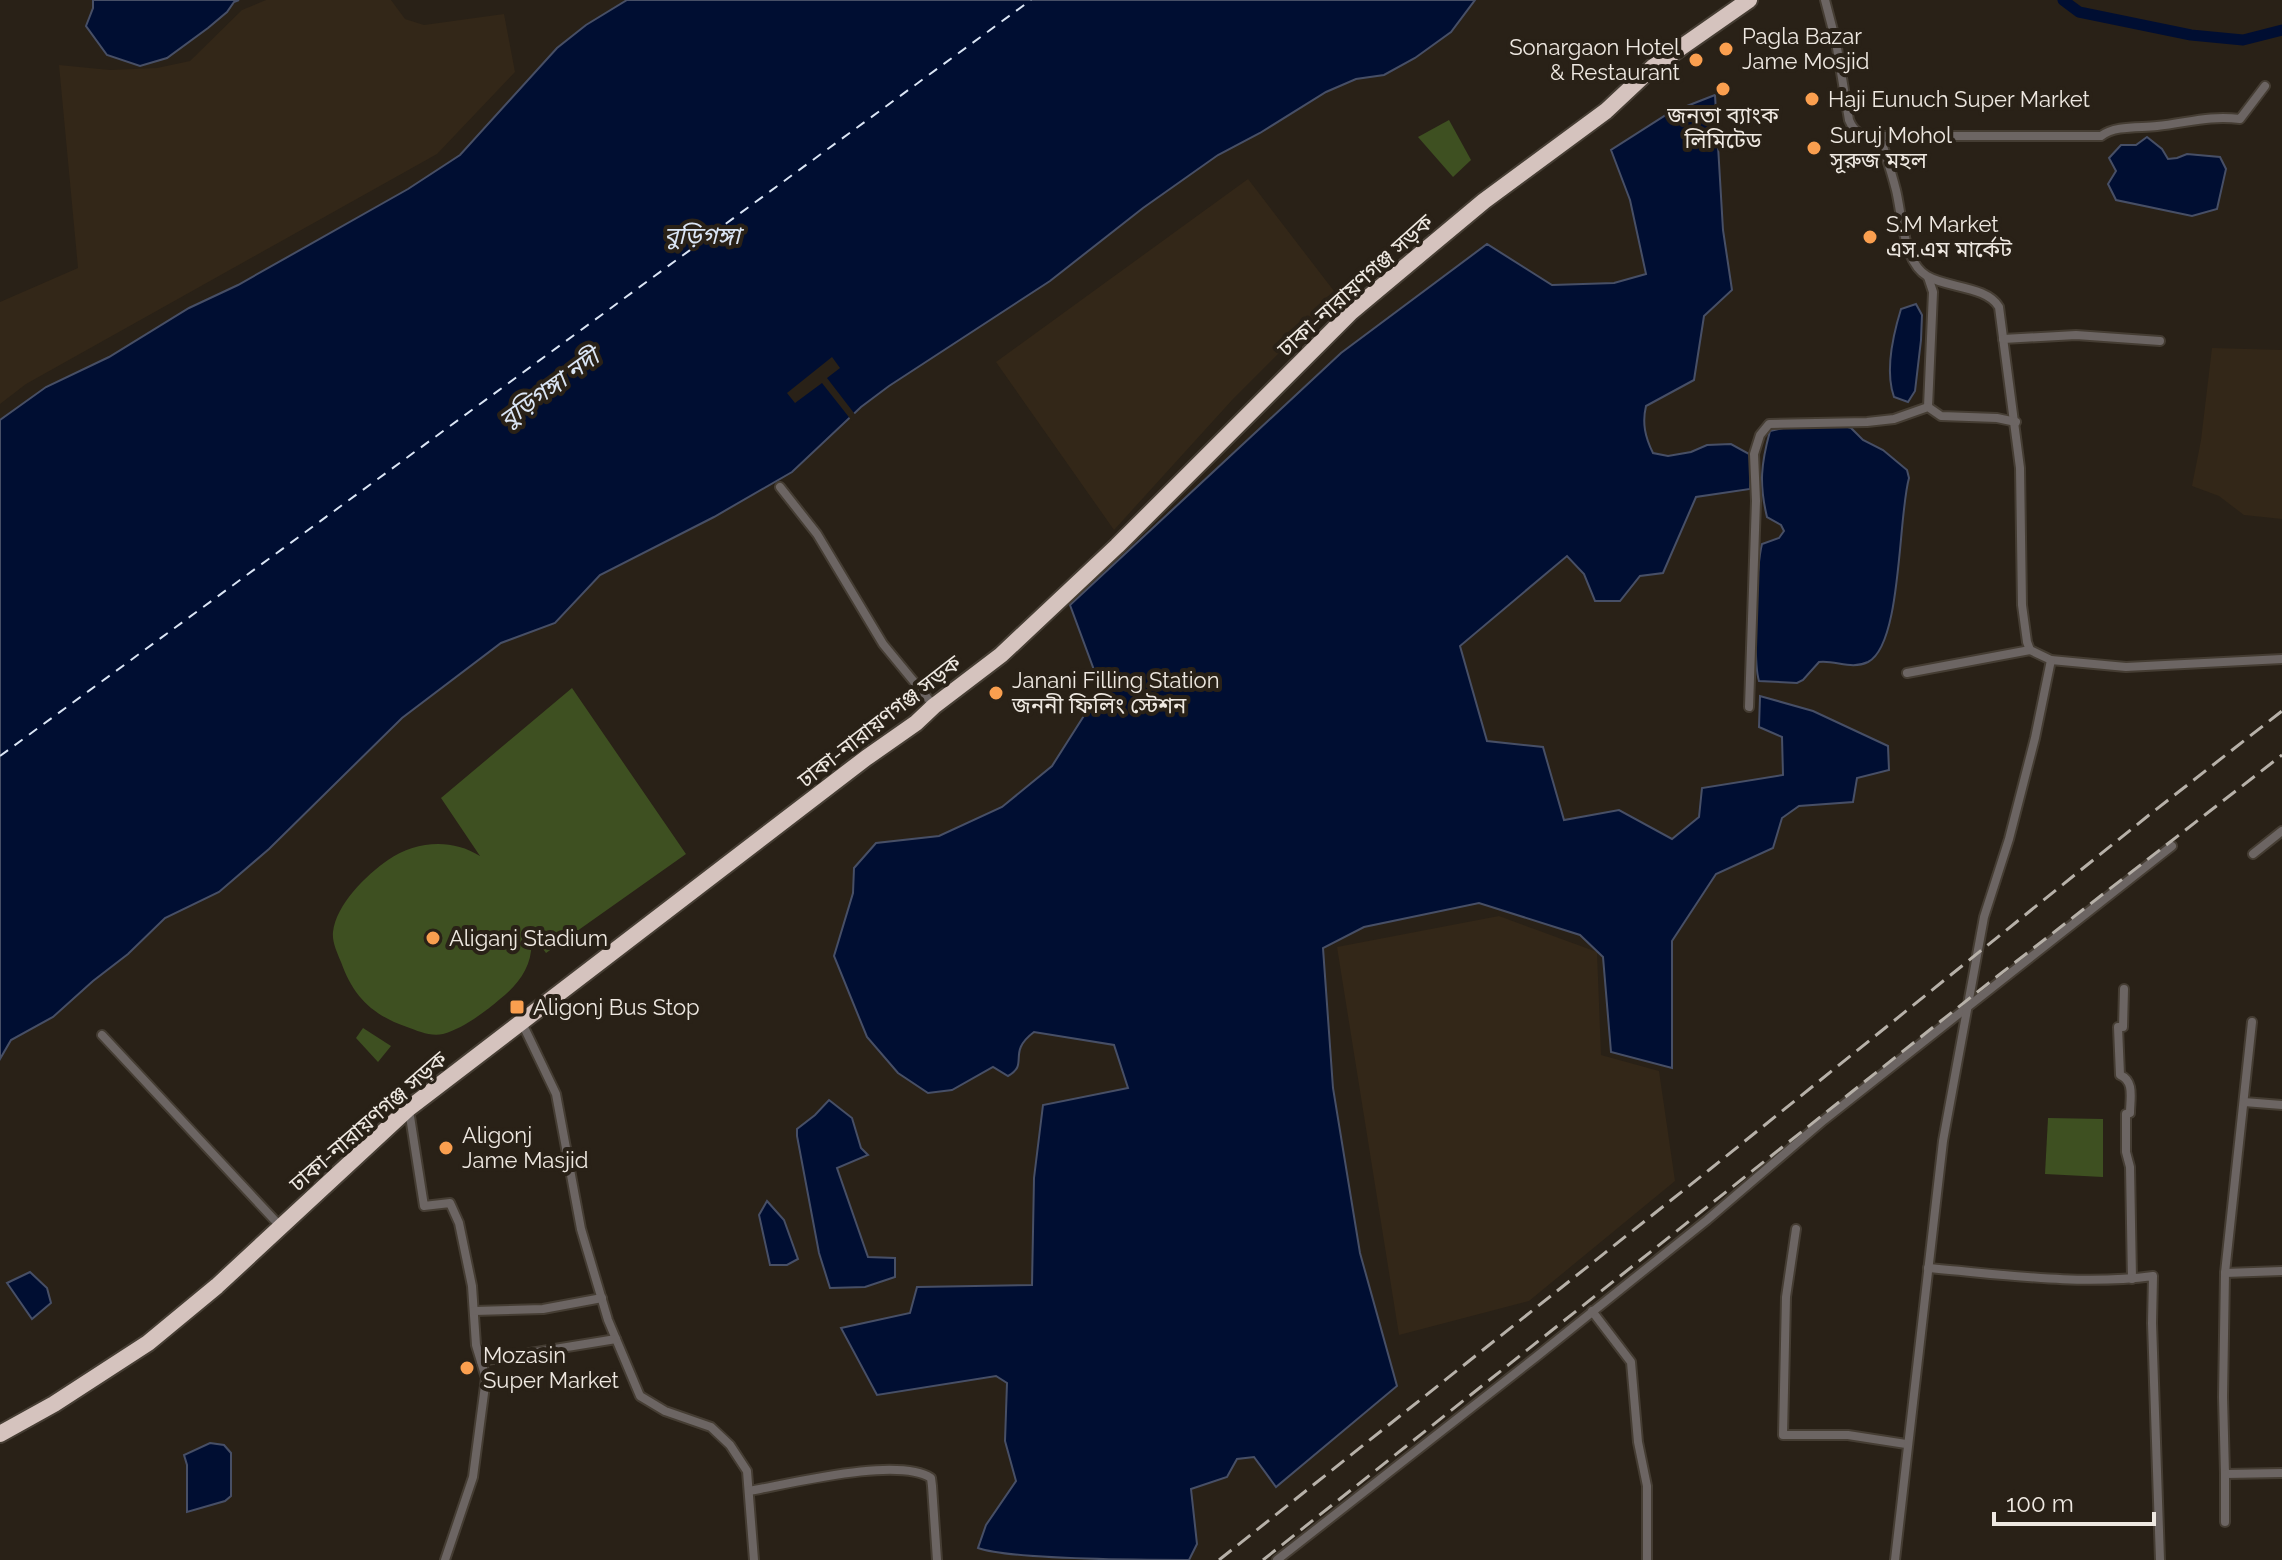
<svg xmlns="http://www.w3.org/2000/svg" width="2282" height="1560" font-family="Raleway,'Noto Sans Bengali',sans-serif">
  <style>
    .built { fill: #332718 }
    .green { fill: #3e5021 }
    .water { fill: #000e32; stroke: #474f66; stroke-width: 2 }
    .pier { fill: #292117 }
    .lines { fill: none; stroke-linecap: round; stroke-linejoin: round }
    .canal { stroke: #000e32; stroke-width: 11 }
    .ferry { stroke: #dae5f5; stroke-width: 2; stroke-dasharray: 10 8; stroke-linecap: butt }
    .street-casing { stroke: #453d33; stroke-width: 12 }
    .highway-casing { stroke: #453d33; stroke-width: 20 }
    .street { stroke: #6c6563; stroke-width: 8 }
    .highway { stroke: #d5c3be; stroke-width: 16 }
    .rail { stroke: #b7b1a9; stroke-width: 3; stroke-dasharray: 16 8; stroke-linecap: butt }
    .poi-dot { fill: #fa9f4f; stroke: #292117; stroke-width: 3 }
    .labels { text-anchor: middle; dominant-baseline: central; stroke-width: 8; stroke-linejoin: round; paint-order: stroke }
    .poi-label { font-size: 22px; fill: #eee8e1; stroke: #292117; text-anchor: start }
    .street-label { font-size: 22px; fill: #eee8e1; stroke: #292117 }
    .water-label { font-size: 24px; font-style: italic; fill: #dae5f5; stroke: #292117 }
  </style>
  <rect width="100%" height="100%" fill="#292117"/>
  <g class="built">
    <path d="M266 0H391L405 19 424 25 504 14 515 72 437 154 26 384 0 404V302L78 268 59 65 110 70 157 68 190 61 242 10Z"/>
    <path d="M1248 179 1337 295 1233 399 1114 530 996 362Z"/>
    <path d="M2212 348 2282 350V519L2244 515 2219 496 2192 486 2201 440Z"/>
    <path d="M1499 916 1597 952 1601 1055 1659 1071 1675 1181 1529 1301 1399 1335 1337 947Z"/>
  </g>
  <g class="green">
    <path d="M1449 120 1471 160 1453 177 1418 137Z"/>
    <path d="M572 688 686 854 546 953 530 931C536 959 523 981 500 999 485 1012 462 1029 443 1034 431 1037 418 1031 407 1027 372 1015 353 996 341 962 337 952 332 942 333 932 336 905 366 875 388 860 416 841 451 838 480 856L441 798Z"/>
    <path d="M363 1028 391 1046 378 1062 356 1038Z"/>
    <path d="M2048 1118 2103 1119V1177L2045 1174Z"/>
  </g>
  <g class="water">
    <path d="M93 0H239L234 2 227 12 208 28 167 58 140 66 107 55 86 26 93 8Z"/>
    <path d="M627 0H1475L1451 32 1415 58 1384 75 1356 79 1326 92 1260 133 1218 155 1143 208 1050 281 889 386 861 407 792 472 714 517 600 575 555 623 501 643 402 718 269 849 219 892 165 918 128 954 93 981 53 1017 11 1040 0 1059V420L46 387 109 357 189 308 238 285 408 189 460 155 557 48 586 25Z"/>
    <path d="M1715 95 1723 230 1732 290 1704 316 1694 380 1646 406C1642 423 1645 437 1653 453L1668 456 1691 452 1707 445 1731 444 1751 455 1750 489 1696 497 1663 573 1640 576 1620 601H1595L1584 574 1567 556 1460 646 1487 741 1543 747 1564 820 1619 810 1672 839 1699 817 1702 788 1783 775 1782 737 1759 727 1760 696 1813 711 1888 746 1889 770 1857 778 1853 802 1799 806 1782 818 1773 848 1716 874 1672 941V1068L1611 1052 1603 957 1580 935 1479 903 1364 927 1323 948 1333 1088 1360 1253 1397 1386 1276 1487 1254 1457 1237 1459 1227 1477 1191 1489 1197 1544 1189 1560C1144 1560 1012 1560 978 1548L986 1525 1016 1481 1005 1441 1007 1383 996 1376 877 1395 841 1328 910 1313 917 1287 1032 1285 1034 1178 1043 1105 1128 1088 1114 1045 1034 1032C1006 1053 1030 1064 1008 1076L993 1067 952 1090 928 1093 898 1073 867 1037 834 956 853 893 854 868 876 843 939 836 1002 807 1052 766 1101 689 1070 605 1341 353 1487 244 1552 285 1614 283 1646 274 1630 200 1611 150 1669 113Z"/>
    <path d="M2147 137 2162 149 2168 159 2177 158 2187 154 2220 157 2226 169 2217 209 2192 216 2116 200 2108 184 2116 171 2109 158 2121 145H2136Z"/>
    <path d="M1916 304 1922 315 1921 340 1915 391 1908 402 1894 397C1885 372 1893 335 1901 309Z"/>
    <path d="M1796 425H1841L1851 428 1863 440 1883 450 1907 470 1909 478C1898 516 1902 645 1868 662 1851 670 1836 660 1819 662L1803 680 1797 683 1759 681C1753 662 1756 567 1762 544L1779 538 1784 531 1781 525 1767 517C1759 484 1761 464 1770 431Z"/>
    <path d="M829 1100 852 1118 861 1148 868 1155 837 1168 868 1257 895 1258V1277L865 1287 830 1288 819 1253 797 1136V1129L815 1115Z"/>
    <path d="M767 1201 784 1220 798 1259 787 1265H770L759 1215Z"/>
    <path d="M30 1272 47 1288 51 1303 32 1319 7 1283Z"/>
    <path d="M210 1443 224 1445 231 1453V1496L225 1501 187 1512V1465L184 1455Z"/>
  </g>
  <path class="pier" d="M832 357 840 368 827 378 857 417 852 421 822 383 795 403 787 393Z"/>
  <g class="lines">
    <path class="canal" d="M2063 0 2079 12 2191 35 2243 40 2282 30"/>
    <path class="ferry" d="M0 756 1031 0"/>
    <g class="street-casing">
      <g id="street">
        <path d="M1825 0 1836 42 1849 120C1855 135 1863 135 1878 136L1882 143C1887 159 1892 174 1896 190 1902 214 1903 262 1927 276 1947 288 1987 286 1999 307L2020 468 2022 605 2027 642 2030 650 2051 660 2126 667 2282 659"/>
        <path d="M1878 136H2101C2115 125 2140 128 2157 126 2187 123 2209 115 2240 119L2265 86"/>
        <path d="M2003 339 2076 335 2160 341"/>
        <path d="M1928 407 1933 292 1928 277"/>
        <path d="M780 487 817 534 883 644 934 706"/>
        <path d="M1907 673 2030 650"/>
        <path d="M1749 707 1756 501 1754 454 1760 435 1769 424 1867 422 1894 419 1928 407 1941 416 1997 418 2016 422"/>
        <path d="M2253 854 2282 831"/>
        <path d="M2124 989 2123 1027H2118L2120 1075C2135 1081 2130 1099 2130 1113L2126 1114V1152L2130 1167 2132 1279"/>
        <path d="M2252 1022 2225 1273 2223 1397 2225 1474 2282 1473"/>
        <path d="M522 1023 556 1094 581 1229 608 1320 640 1396 665 1411 711 1427 730 1445 747 1471 754 1560"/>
        <path d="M102 1035 281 1227"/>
        <path d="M2244 1102 2282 1105"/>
        <path d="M409 1110 424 1206 450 1203 459 1223 472 1286 476 1345 486 1378 473 1477 445 1560"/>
        <path d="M1796 1229 1786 1297 1783 1435H1848L1906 1444"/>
        <path d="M1928 1268C2001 1274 2079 1286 2153 1276L2152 1323 2160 1560"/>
        <path d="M2225 1273 2282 1271"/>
        <path d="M474 1311 543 1309 602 1298"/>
        <path d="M1592 1311 1631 1362 1638 1442 1647 1486V1560"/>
        <path d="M481 1361 616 1339"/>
        <path d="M2225 1474V1522"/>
        <path d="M749 1491C789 1484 898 1456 931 1478L932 1486 937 1560"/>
        <path d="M1277 1560 1536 1357 1707 1220 1824 1120 2172 846"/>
        <path d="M1895 1560 1943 1141 1984 917 2009 839 2035 738 2051 660"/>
      </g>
    </g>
    <g class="highway-casing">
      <path id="highway" d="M0 1434 54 1404 148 1343 217 1286 408 1109 866 758 916 723 934 706 1001 655 1117 546 1351 312 1484 201 1606 111 1653 67 1749 0"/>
    </g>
    <use href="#street" class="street"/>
    <use href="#highway" class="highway"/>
    <g class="rail">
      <path d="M1219 1560 1709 1170 2149 815 2282 711"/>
      <path d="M1263 1560 1995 978 2282 755"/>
    </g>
  </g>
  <g class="poi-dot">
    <circle cx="1726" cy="49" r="8"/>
    <circle cx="1696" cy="60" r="8"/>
    <circle cx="1723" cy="89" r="8"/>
    <circle cx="1812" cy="99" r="8"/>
    <circle cx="1814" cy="148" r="8"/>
    <circle cx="1870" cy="237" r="8"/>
    <circle cx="996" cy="693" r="8"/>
    <circle cx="433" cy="938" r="8"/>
    <rect x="509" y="999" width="16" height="16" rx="4"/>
    <circle cx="446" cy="1148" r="8"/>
    <circle cx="467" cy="1368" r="8"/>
  </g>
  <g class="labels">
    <g class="poi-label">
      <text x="1742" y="36">Pagla Bazar<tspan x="1742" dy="25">Jame Mosjid</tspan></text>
      <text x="1680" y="47" text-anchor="end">Sonargaon Hotel<tspan x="1680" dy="25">&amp; Restaurant</tspan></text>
      <text x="1828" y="99">Haji Eunuch Super Market</text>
      <text x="1723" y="115" text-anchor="middle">জনতা ব্যাংক<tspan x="1723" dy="25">লিমিটেড</tspan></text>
      <text x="1830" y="135">Suruj Mohol<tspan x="1830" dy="25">সূরুজ মহল</tspan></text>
      <text x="1886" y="224">S.M Market<tspan x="1886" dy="25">এস.এম মার্কেট</tspan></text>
      <text x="1012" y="680">Janani Filling Station<tspan x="1012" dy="25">জননী ফিলিং স্টেশন</tspan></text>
      <text x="449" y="938">Aliganj Stadium</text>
      <text x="533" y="1007">Aligonj Bus Stop</text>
      <text x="462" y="1135">Aligonj<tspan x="462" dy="25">Jame Masjid</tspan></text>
      <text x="483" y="1355">Mozasin<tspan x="483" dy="25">Super Market</tspan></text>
    </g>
    <g class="street-label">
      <text transform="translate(1355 285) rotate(-42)">ঢাকা-নারায়ণগঞ্জ সড়ক</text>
      <text transform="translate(879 721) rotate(-38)">ঢাকা-নারায়ণগঞ্জ সড়ক</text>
      <text transform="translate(368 1121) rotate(-41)">ঢাকা-নারায়ণগঞ্জ সড়ক</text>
    </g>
    <g class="water-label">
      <text x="702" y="235">বুড়িগঙ্গা</text>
      <text transform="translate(549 388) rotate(-36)">বুড়িগঙ্গা নদী</text>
    </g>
  </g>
  <path d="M1994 1512v12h160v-12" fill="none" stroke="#eee8e1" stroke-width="4"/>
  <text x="2006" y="1512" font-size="24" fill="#eee8e1" stroke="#292117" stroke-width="6" paint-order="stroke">100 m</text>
</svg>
